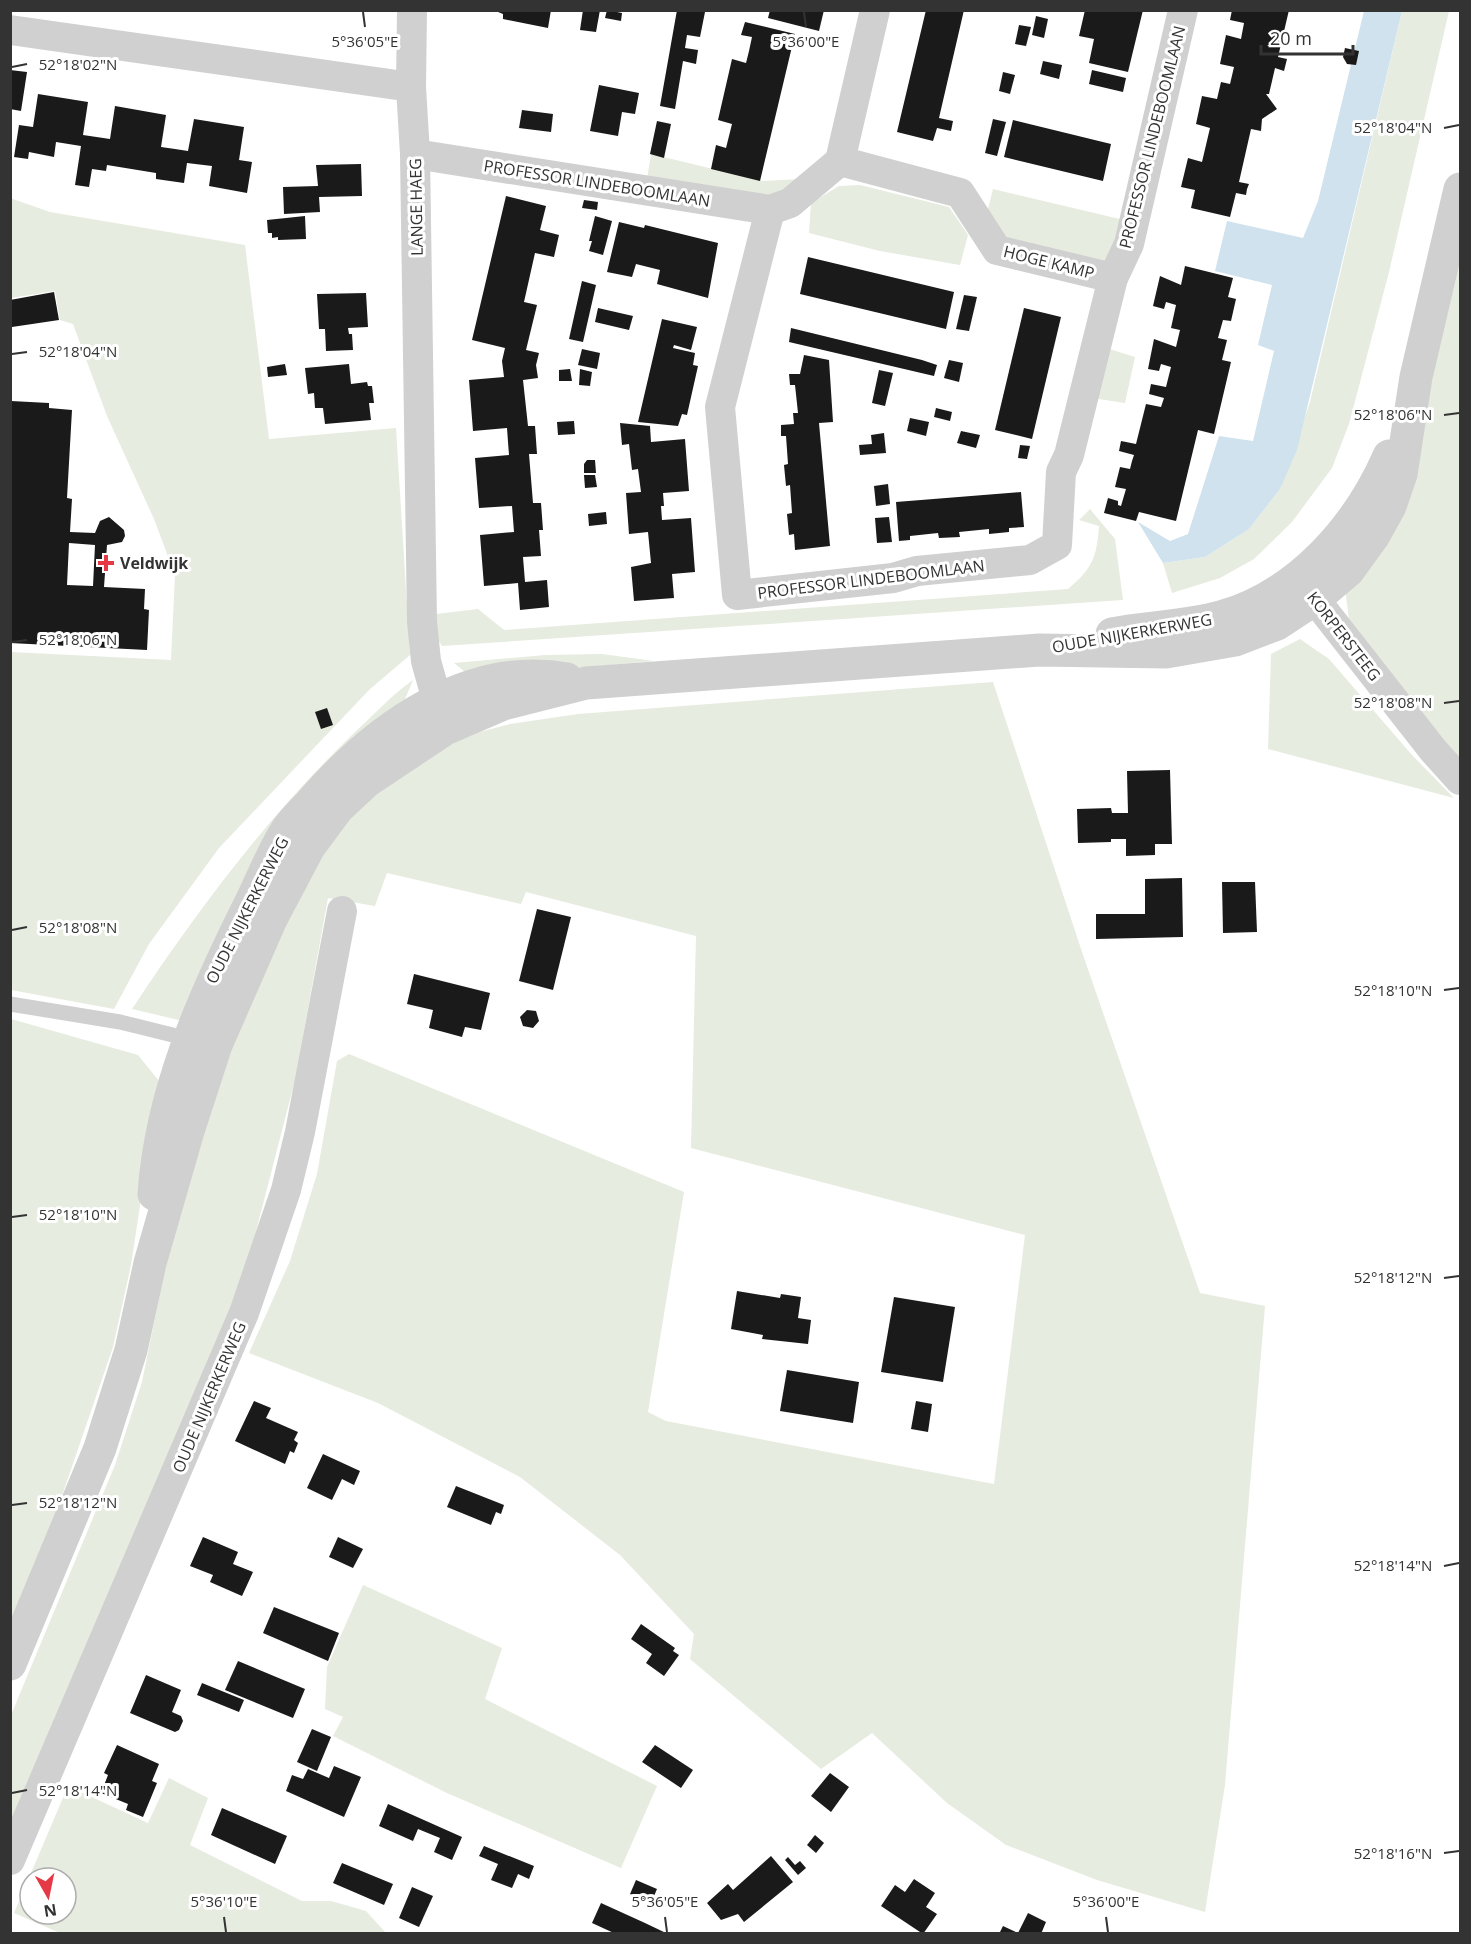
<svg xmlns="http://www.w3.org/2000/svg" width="1471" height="1944" font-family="'Open Sans',sans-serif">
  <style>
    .green { fill: #e6ecdf; fill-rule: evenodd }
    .water { fill: #cfe2ee }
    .building { fill: #1a1a1a; fill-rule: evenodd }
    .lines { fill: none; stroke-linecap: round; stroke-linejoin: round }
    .service { stroke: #d0d0d0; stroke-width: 15 }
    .minor { stroke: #d0d0d0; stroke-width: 30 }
    .tertiary { stroke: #d0d0d0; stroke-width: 33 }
    .ticks { fill: none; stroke: #333; stroke-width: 2 }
    .poi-dot { fill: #e63946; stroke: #fff; stroke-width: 2 }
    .labels { text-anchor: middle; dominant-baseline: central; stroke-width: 6; stroke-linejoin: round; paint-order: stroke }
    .street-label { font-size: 16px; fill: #333; stroke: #fff }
    .poi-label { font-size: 16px; font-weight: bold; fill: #333; stroke: #fff; text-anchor: start }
    .ticks-label { font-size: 15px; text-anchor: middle; fill: #333; stroke: #fff; stroke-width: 6; stroke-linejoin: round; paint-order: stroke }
  </style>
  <rect width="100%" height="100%" fill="#fff"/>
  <g class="green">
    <path d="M1402 11H1449L1389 272 1349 424 1332 468 1292 522 1254 559 1220 578 1172 593 1163 563 1205 557 1249 529 1280 489 1310 402Z"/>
    <path d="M651 154 763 181 800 179 785 193 772 196 647 179Z"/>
    <path d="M860 185 949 207 968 235 960 265 880 251 809 233 811 203 839 186Z"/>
    <path d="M993 189 1124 220 1115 256 1102 263 1004 242 987 213Z"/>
    <path d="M10 198 50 212 245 245 269 439 396 428 410 655 369 690 219 848 149 944 114 1009 11 990V652L171 660 175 575 154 519 107 416 73 324 60 320 55 291 11 298Z"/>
    <path d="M1460 260V762L1349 619 1345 589 1445 324Z"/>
    <path d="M1103 347 1135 357 1125 403 1092 398Z"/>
    <path d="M1090 509 1115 539 1123 600 442 646 437 638 436 614 478 609 504 630 1068 589C1092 569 1097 557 1099 526L1079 520Z"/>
    <path d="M1300 639 1329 659 1412 755 1454 798 1268 749 1271 654Z"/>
    <path d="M602 654 654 661 471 677 454 663 545 655Z"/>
    <path d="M413 680 401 709 183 1021 132 1009C197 911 267 817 352 735 373 716 390 696 413 680Z"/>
    <path d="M993 682 1082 952 1200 1293 1265 1306 1225 1785 1205 1912 1097 1880 1006 1845 947 1803 872 1733 821 1769 690 1659 694 1634 620 1555 520 1477 378 1403 249 1353 290 1261 317 1174 337 1061 349 1054 684 1192 648 1412 666 1421 994 1484 1025 1235 691 1148 696 936 526 892 521 904 387 873 375 906 328 898 295 1080 238 1301 11 1834V1715L115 1465 142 1382 183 1179 207 1105 291 903 322 853 355 810 418 758 480 732 510 724 578 714Z"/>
    <path d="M11 1019 138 1055 159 1081 131 1265 113 1347 55 1516 11 1622Z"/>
    <path d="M363 1585 502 1648 485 1699 657 1786 621 1868 447 1793 333 1736 343 1717 325 1709 327 1667Z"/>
    <path d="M169 1778 208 1798 190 1845 302 1901H331L366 1911 386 1933H60L14 1913 68 1786 148 1823ZM30 1878H66V1914H30Z"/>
  </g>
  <path class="water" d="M1364 11H1402L1297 450 1280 489 1249 529 1205 557 1163 563 1138 522 1170 541 1188 534 1219 436 1253 441 1274 351 1258 345 1272 285 1215 271 1227 221 1303 238 1318 201Z"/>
  <g class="building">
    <path d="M493 10H551L548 28 503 19V14Z"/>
    <path d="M583 10H600L596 32 580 30Z"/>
    <path d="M607 10 622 13 621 21 605 18Z"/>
    <path d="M677 10 705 12 700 37 687 35 685 48 698 50 696 64 683 61 675 109 660 106Z"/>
    <path d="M770 10H824L819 31 768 18Z"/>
    <path d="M926 10H964L939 118 953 121 951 131 937 128 933 141 897 132Z"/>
    <path d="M1085 10H1143L1128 72 1089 63 1094 39 1079 36Z"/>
    <path d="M1232 10H1289L1278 57 1287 59 1284 71 1275 68 1269 94H1266L1277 109 1262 119 1261 131 1251 129 1239 182 1249 184 1247 189 1246 195 1236 193 1230 217 1191 208 1195 190 1181 187 1188 158 1202 162 1210 128 1196 124 1202 96 1217 99 1221 82 1230 84 1234 67 1220 64 1226 35 1241 39 1244 23 1230 20Z"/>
    <path d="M1036 16 1048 19 1044 38 1032 35Z"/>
    <path d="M745 22 795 34 760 181 711 169 716 145 726 148 732 124 718 120 732 59 746 63 749 51 752 37 741 35Z"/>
    <path d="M1019 25 1031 27 1026 46 1015 44Z"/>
    <path d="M1345 48 1359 51 1356 65 1347 64 1343 57Z"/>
    <path d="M1043 61 1062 65 1059 79 1040 74Z"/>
    <path d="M10 70 27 72 21 111 10 109Z"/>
    <path d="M1092 70 1126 78 1123 92 1089 84Z"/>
    <path d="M1003 72 1015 75 1010 94 999 91Z"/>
    <path d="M599 85 639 93 635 114 622 112 618 136 590 131Z"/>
    <path d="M38 94 88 102 83 135 110 139 115 106 166 115 161 147 175 149 188 151 194 119 244 127 239 160 252 162 247 193 209 186 212 166 187 163 184 183 156 179V173L107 165 106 171 92 169 89 187 75 185 81 146 56 142 54 157 29 152 28 159 14 157 19 125 33 127Z"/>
    <path d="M522 110 553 114 551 132 519 128Z"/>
    <path d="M993 119 1006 122 997 156 985 153Z"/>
    <path d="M1013 120 1111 144 1103 181 1004 157Z"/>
    <path d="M657 121 671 124 664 158 650 154Z"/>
    <path d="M361 164 362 196 319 197 320 212 284 214 283 187 318 186 316 165Z"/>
    <path d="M506 196 546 206 540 230 559 235 554 257 535 253 524 302 537 305 526 350 539 353 536 365 538 378 523 380 528 426H535L537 454H529L533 503H541L543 530H539L541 556 523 557 525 582 547 580 549 607 520 610 518 583 484 586 480 535 514 532 512 506 479 508 475 458 509 455 508 442 507 428 473 431 469 380 504 377 502 361 505 348 472 340Z"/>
    <path d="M584 200 598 202 597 210 582 208Z"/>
    <path d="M305 216 306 239 278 240V237L272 238V233H268L267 220Z"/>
    <path d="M595 216 612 221 603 255 589 251 592 241H589Z"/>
    <path d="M619 222 644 228 645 225 718 243 708 298 657 284 660 270 636 264 632 277 607 272Z"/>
    <path d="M808 257 954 292 946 329 800 294Z"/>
    <path d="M1185 266 1233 278 1228 297 1236 299 1231 321 1223 320 1218 338 1227 340 1222 360 1231 362 1214 434 1198 430 1176 521 1139 512 1136 521 1104 513 1108 498 1118 501V505L1121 506 1126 489 1115 487 1120 467 1130 469 1132 461 1134 455 1119 451 1121 441 1136 444 1146 404 1161 407 1164 398 1149 394 1151 384 1166 387 1171 367 1161 364 1159 371 1148 369 1154 339 1176 347 1180 330 1171 328 1176 305 1166 302 1164 309 1153 306 1160 276 1181 285Z"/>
    <path d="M582 281 596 285 583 342 569 339Z"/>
    <path d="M54 292 59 320 12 327 10 300Z"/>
    <path d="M366 293 368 327 348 328 349 334H352L353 350 326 351 325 329H319L317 294Z"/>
    <path d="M964 295 977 297 969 331 956 329Z"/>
    <path d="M598 308 633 316 629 330 595 322Z"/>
    <path d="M1024 308 1061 317 1032 439 995 430Z"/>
    <path d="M662 319 697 327 691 350 674 345 673 348 695 353 693 365 698 366 687 415 682 414 678 426 638 422Z"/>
    <path d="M791 328 922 360 937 365 934 376 789 342Z"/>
    <path d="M582 349 600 353 597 369 578 365Z"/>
    <path d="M804 355 829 360 833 422 819 423 830 546 795 550 794 534 789 535 787 514 792 513 790 485 786 486 784 465 788 464 786 436H781V425L794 424 793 413H798L795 385H790L789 374H800Z"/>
    <path d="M949 360 963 363 959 382 944 378Z"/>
    <path d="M285 364 287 375 268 377 267 367Z"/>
    <path d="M349 364 351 384 367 382 368 386H372L374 403H369L371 420 325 424 323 408H315L314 393 308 394 305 368Z"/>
    <path d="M570 369 572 381H559V370Z"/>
    <path d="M580 369 592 372 590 386 579 385Z"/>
    <path d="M879 370 893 373 885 406 872 403Z"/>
    <path d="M11 401 49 403V408L72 410 67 498 72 499 70 532 95 533 100 521 109 517 124 530 125 536 122 542 107 545 104 587 145 589 144 609 149 610 147 650 10 643ZM69 543 95 545 93 586 67 585Z"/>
    <path d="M936 408 952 412 950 421 934 417Z"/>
    <path d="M910 418 929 422 926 436 907 431Z"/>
    <path d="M574 421 575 434 558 435 557 422Z"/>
    <path d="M620 423 650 426 651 442 685 439 689 491 663 493 664 506H661L662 520 691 518 695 572 672 574 674 598 634 601 631 567 651 563 648 532 629 534 626 493 641 492 638 469 632 470 629 444 622 445Z"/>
    <path d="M961 431 980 435 976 448 957 443Z"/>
    <path d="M884 433 886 453 860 455 859 445 872 444 871 435Z"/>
    <path d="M1020 445 1030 446 1027 459 1018 458Z"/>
    <path d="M587 460H595L596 473H584V464Z"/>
    <path d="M584 475H595L597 487 585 488Z"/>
    <path d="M888 484 890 504 876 506 874 486Z"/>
    <path d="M1021 492 1024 527 1009 528V532L989 534V529L959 532 960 537 939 538 938 533 910 536V540L899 541 896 502Z"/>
    <path d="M606 512 607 524 589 526 588 514Z"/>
    <path d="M889 517 892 542 877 543 875 518Z"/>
    <path d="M327 708 333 725 321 729 315 712Z"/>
    <path d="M1170 770 1172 844H1155V855L1126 856V839H1111V842L1078 843 1077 809 1111 808 1112 813H1128L1127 771Z"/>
    <path d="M1182 878 1183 937 1096 939V914H1145V879Z"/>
    <path d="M1222 882H1255L1257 932 1223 933Z"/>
    <path d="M537 909 571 917 553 990 519 981Z"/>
    <path d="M414 974 490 993 481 1030 465 1027 462 1037 429 1028 433 1010 407 1004Z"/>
    <path d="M527 1010 536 1011 539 1021 533 1028 523 1026 520 1017Z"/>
    <path d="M737 1291 780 1298 781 1294 801 1297 798 1318 811 1320 808 1344 762 1339 763 1335 731 1329Z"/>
    <path d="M894 1297 955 1307 943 1382 881 1372Z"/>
    <path d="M787 1370 859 1382 853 1423 780 1411Z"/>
    <path d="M254 1401 271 1408 266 1418 298 1432 294 1440 298 1443 294 1453 290 1451 285 1464 235 1441Z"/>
    <path d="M916 1401 932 1404 928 1432 911 1429Z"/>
    <path d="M323 1454 360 1471 354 1485 342 1479 332 1500 307 1488Z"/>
    <path d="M456 1486 504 1505 501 1514 496 1512 491 1525 447 1507Z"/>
    <path d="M203 1537 238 1552 233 1564 253 1572 242 1596 210 1582 213 1575 190 1566Z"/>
    <path d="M338 1537 363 1549 353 1568 329 1557Z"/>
    <path d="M274 1607 339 1633 328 1661 263 1633Z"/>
    <path d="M641 1624 675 1648 673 1651 679 1655 664 1676 646 1663 652 1654 631 1639Z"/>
    <path d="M238 1661 305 1689 293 1718 225 1690Z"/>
    <path d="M146 1675 181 1690 172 1712 181 1716 183 1721 179 1730 175 1732 130 1713Z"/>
    <path d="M202 1683 244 1700 239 1712 197 1695Z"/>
    <path d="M312 1729 331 1737 317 1771 297 1762Z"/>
    <path d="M117 1745 159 1764 152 1781 157 1783 143 1817 126 1810 128 1804 101 1793 108 1775 104 1773Z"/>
    <path d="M655 1745 693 1770 681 1788 642 1762Z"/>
    <path d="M334 1766 361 1777 344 1817 286 1791 292 1775 303 1779 308 1769 329 1778Z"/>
    <path d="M830 1773 849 1787 831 1812 811 1796Z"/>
    <path d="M388 1804 462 1837 452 1860 434 1852 440 1838 418 1829 413 1841 379 1826Z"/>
    <path d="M222 1808 287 1836 275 1864 211 1835Z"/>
    <path d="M815 1835 824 1843 816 1853 807 1845Z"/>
    <path d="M484 1846 534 1866 529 1879 518 1874 512 1888 491 1880 498 1864 479 1856Z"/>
    <path d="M771 1856 793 1882 744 1922 738 1914 721 1920 707 1903 728 1884 733 1890Z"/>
    <path d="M788 1857 795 1865 800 1861 806 1868 798 1875 785 1860Z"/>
    <path d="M342 1863 393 1884 384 1905 333 1883Z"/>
    <path d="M914 1879 935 1893 926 1907 937 1914 923 1934 881 1906 895 1885 905 1892Z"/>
    <path d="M636 1880 657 1889 651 1903 630 1894Z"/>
    <path d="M412 1887 433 1896 419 1927 399 1918Z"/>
    <path d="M601 1903 645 1923 668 1934H616L592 1923Z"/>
    <path d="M1028 1913 1046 1922 1041 1934H999L1003 1926 1018 1933Z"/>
  </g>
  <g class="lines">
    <path class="service" d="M10 1004 120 1022 193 1040"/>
    <g class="minor">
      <path d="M412 10 411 87 415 154 422 622 426 661 444 725"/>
      <path d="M875 10 840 161 960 193 997 250 1113 278"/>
      <path d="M10 30 411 87"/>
      <path d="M415 154 770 210 790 203 840 161"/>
      <path d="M770 210 720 407 737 595 893 578 917 571 1030 560 1057 545 1061 472 1069 455 1113 278 1129 244 1183 10"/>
      <path d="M1299 579 1433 750 1460 780"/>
      <path d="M10 1860 244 1313 286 1190 300 1132 342 911"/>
    </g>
    <g class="tertiary">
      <path d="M1112 634C1148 627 1185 627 1221 617 1299 595 1358 527 1389 456"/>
      <path d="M154 1194C161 1091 204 996 250 904 262 880 272 853 286 831 294 819 307 808 316 797 378 727 469 661 567 679"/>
      <path d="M10 1664 100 1448 131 1350 150 1263 188 1131 216 1045 271 919 309 847 338 808 367 781 445 729 503 704 586 683 1039 650 1166 652 1235 640 1277 624 1315 599 1348 571 1374 535 1390 506 1401 474 1416 377 1460 189"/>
    </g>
  </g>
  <path class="ticks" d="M363 12 365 27M804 12 806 27M12 67 27 64M1444 128 1459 125M12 354 27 352M1444 415 1459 413M12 642 27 640M1444 703 1459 701M12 930 27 927M1444 990 1459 988M12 1217 27 1215M1444 1278 1459 1276M12 1505 27 1503M1444 1566 1459 1563M12 1793 27 1790M1444 1853 1459 1851M224 1917 226 1932M665 1917 667 1932M1106 1917 1108 1932"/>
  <path class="poi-dot" d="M103 554h6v6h6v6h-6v6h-6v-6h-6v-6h6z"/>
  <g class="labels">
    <g class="street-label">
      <text transform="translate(1152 137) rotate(-76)">PROFESSOR LINDEBOOMLAAN</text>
      <text transform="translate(597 183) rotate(9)">PROFESSOR LINDEBOOMLAAN</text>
      <text transform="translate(416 207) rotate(-91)">LANGE HAEG</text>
      <text transform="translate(1049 262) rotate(14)">HOGE KAMP</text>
      <text transform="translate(871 579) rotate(-7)">PROFESSOR LINDEBOOMLAAN</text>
      <text transform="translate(1132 633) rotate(-10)">OUDE NIJKERKERWEG</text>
      <text transform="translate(1344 636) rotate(52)">KORPERSTEEG</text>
      <text transform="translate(247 910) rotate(-63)">OUDE NIJKERKERWEG</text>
      <text transform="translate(209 1397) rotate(-67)">OUDE NIJKERKERWEG</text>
    </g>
    <g class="poi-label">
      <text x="120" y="563">Veldwijk</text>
    </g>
  </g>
  <g class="ticks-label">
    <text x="365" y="47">5°36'05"E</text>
    <text x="806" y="47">5°36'00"E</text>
    <text x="78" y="70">52°18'02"N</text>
    <text x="1393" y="133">52°18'04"N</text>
    <text x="78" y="357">52°18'04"N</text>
    <text x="1393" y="420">52°18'06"N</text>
    <text x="78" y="645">52°18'06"N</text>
    <text x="1393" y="708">52°18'08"N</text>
    <text x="78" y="933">52°18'08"N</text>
    <text x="1393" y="996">52°18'10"N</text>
    <text x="78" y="1220">52°18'10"N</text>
    <text x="1393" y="1283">52°18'12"N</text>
    <text x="78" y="1508">52°18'12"N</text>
    <text x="1393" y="1571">52°18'14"N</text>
    <text x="78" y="1796">52°18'14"N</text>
    <text x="1393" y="1859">52°18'16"N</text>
    <text x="224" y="1907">5°36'10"E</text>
    <text x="665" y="1907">5°36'05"E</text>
    <text x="1106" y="1907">5°36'00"E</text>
  </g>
  <rect width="1471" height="1944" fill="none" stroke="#333333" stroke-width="24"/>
  <g transform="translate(48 1896) rotate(171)"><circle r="28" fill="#ffffff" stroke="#adadad" stroke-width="1.5"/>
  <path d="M0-4.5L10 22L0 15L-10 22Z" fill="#e63946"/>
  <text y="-9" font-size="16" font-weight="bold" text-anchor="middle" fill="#333333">N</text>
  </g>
  <path d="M1261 45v9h92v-9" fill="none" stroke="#333333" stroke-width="3"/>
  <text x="1270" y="45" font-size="18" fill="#333333" stroke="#ffffff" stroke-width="4.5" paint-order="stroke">20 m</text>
</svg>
